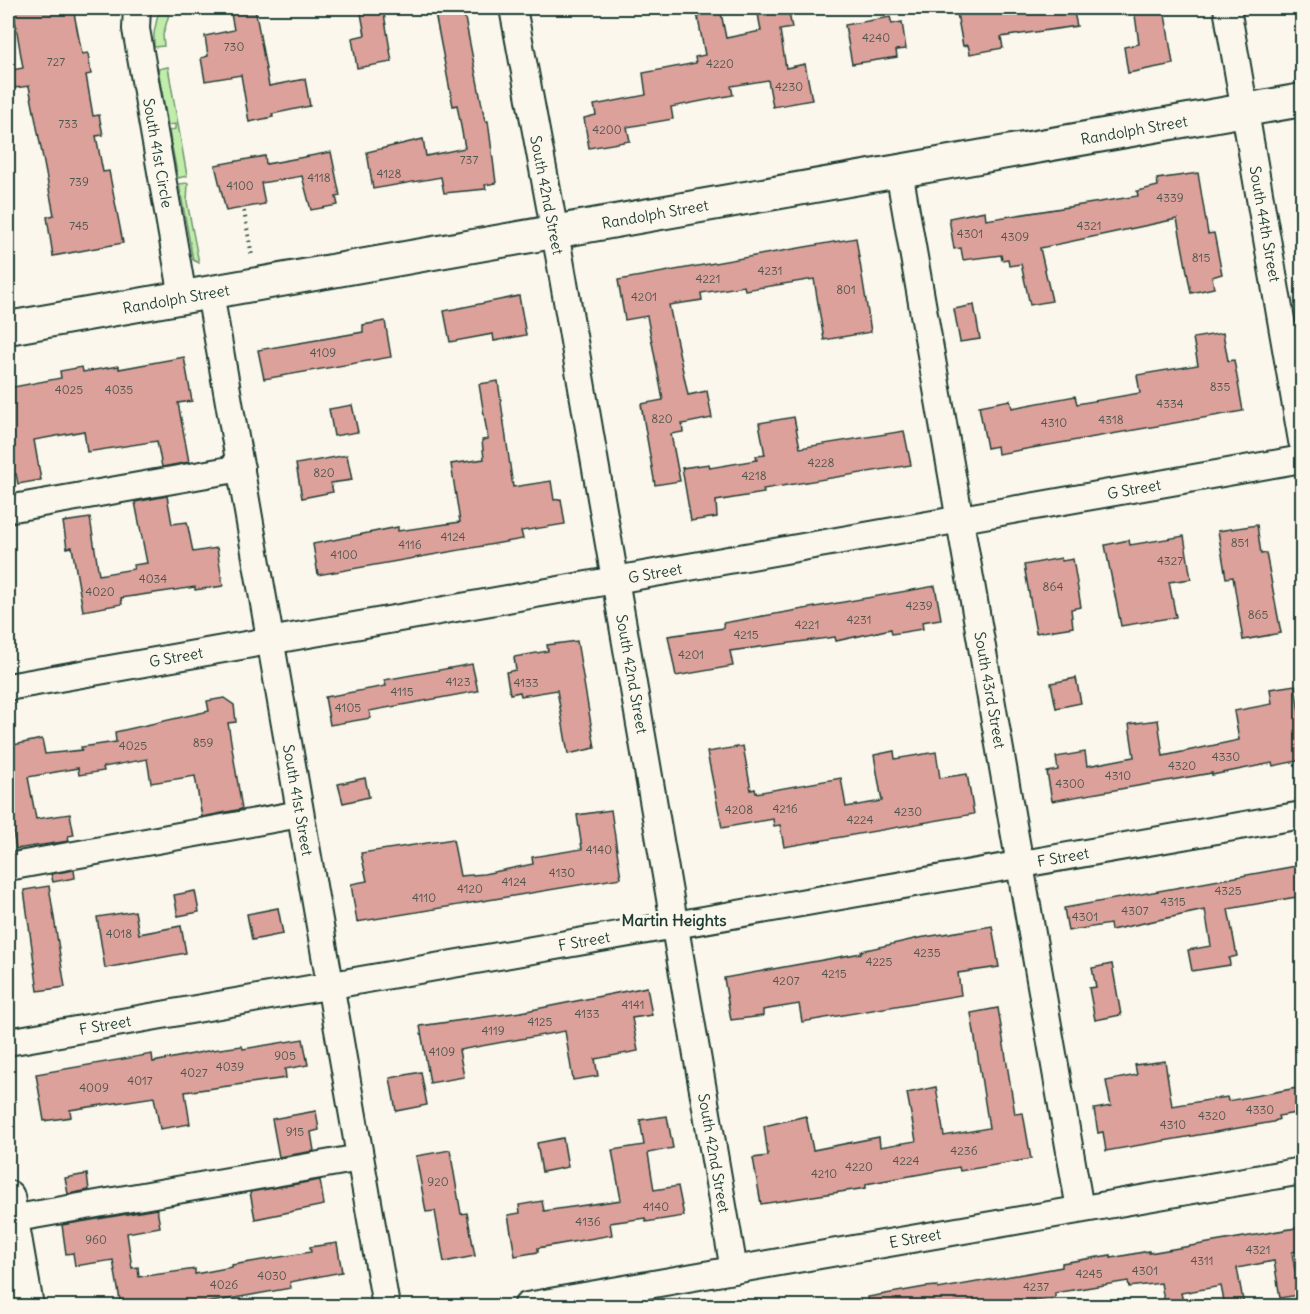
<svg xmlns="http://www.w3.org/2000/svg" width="1310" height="1314" font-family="Delius,sans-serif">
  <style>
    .green { fill: #c1edab; stroke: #709570; stroke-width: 1.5 }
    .building { fill: #dba19a; stroke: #1f3d34; stroke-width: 1.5 }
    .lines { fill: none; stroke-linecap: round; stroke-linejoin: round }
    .minor-casing { stroke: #1f3d34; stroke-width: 30 }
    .major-casing { stroke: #1f3d34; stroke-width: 36 }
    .path { stroke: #1f3d34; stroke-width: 4; stroke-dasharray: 1.5 4.5; stroke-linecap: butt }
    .minor { stroke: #fbf7ec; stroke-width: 26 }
    .major { stroke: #fbf7ec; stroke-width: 32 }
    .labels { text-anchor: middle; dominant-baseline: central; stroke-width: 6; stroke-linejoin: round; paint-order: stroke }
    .number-label { font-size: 12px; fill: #4e564e }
    .street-label { font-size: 15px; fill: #1f3d34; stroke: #fbf7ec }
    .neighbourhood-label { font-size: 16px; font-weight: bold; fill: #1f3d34; stroke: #fbf7ec }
  </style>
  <rect width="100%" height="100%" fill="#fbf7ec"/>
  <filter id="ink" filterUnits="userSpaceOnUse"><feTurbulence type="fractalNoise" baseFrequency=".0167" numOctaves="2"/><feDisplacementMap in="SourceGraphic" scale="12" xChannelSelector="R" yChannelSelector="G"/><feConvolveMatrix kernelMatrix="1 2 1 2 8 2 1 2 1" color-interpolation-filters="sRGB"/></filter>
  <g filter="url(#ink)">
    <g class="green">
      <path d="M158 14H169L163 35 164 46 154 47V33Z"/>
      <path d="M168 67 187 176 178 178 169 131 175 129V124L168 125 158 69Z"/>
      <path d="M188 183 187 202 199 263 193 260 179 184Z"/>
    </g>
    <g class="building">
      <path d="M13 8H73L82 54 88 53 91 74 86 75 93 116 99 115 103 135 96 136 103 172 109 171 123 243 53 256 47 217 54 215 29 86 15 88 12 70 23 68Z"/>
      <path d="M230 8H255L269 86 305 79 310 106 272 114 273 117 249 122 241 75 205 81 201 58 208 56 205 36 234 30Z"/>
      <path d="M360 8H383L392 62 357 68 352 38 365 35Z"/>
      <path d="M434 8H463L485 121H488L496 183 485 185 486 189 444 193 441 177 373 189 367 152 423 139 426 156 465 148 457 105 453 106Z"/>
      <path d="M696 8H720L726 38 761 31 757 8H788L792 28 780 30 786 68 805 64 812 100 773 107 768 80 731 86 733 95 671 107 673 119 627 127 630 141 589 148 584 118 596 115 594 105 646 95 643 73 696 63 695 57 705 55Z"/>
      <path d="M956 8H1073L1077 26 1001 37 1003 48 970 54 968 45 963 46Z"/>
      <path d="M1134 8H1164L1173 64 1128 73 1124 47 1139 44Z"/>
      <path d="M890 17 892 24 902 22 906 49 896 50 897 57 852 64 845 25Z"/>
      <path d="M331 152 340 196 336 197 338 205 311 210 302 176 261 183 265 204 226 211 215 165 265 156 266 164Z"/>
      <path d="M1198 173 1208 234 1214 233 1222 274 1212 277 1214 288 1191 293 1177 219 1040 248 1052 301 1030 305 1021 264 1009 266 1008 259 1002 260 1001 255 963 260 961 248 954 249 949 218 985 211 986 220 1138 196 1137 191 1158 186 1157 179Z"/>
      <path d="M856 238 871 332 824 340 814 279 745 290 744 286 701 293 702 300 669 305 688 395 707 391 712 418 682 424 683 432 671 434 680 481 655 485 641 404 663 400 647 316 625 320 618 280Z"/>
      <path d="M519 296 526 335 494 341 493 334 450 342 444 311Z"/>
      <path d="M974 305 980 339 960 342 954 309Z"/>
      <path d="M385 321 391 357 264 379 258 350 363 332V325Z"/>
      <path d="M1223 333 1228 361 1234 360 1243 411 998 454 997 446 987 448 979 406 1010 400 1012 408 1075 396 1077 404 1140 393 1137 375 1198 365 1193 338Z"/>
      <path d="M184 357 192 401 178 403 189 462 162 467 157 441 87 452 84 431 34 440 41 480 18 484 16 474 8 476V388L61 378 60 371 82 367 83 372 119 366V369Z"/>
      <path d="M498 381 513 487 551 481 554 500 561 499 565 524 521 531 523 539 318 575 313 544 398 527V531L460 522 451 464 484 459 482 440 488 439 479 384Z"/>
      <path d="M352 405 358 432 334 436 329 409Z"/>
      <path d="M794 417 800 448 904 431 911 465 763 489 764 493 716 501 717 517 691 521 682 468 709 464 710 468 757 460 756 456 765 455 759 423Z"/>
      <path d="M347 455 352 480 331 483 333 492 302 498 296 464Z"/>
      <path d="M167 496 172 524 187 522 193 552 217 548 223 586 195 590V587L121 598 122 604 83 611 72 547 67 548 63 522 90 518 99 575 134 569 133 565 147 563 135 502Z"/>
      <path d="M1257 525 1261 554 1266 553 1281 633 1243 640 1233 577 1226 578 1218 531Z"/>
      <path d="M1184 536 1191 579 1169 582 1176 617 1121 626 1105 545 1129 540 1130 545Z"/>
      <path d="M1061 558 1062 561 1073 559 1081 607 1071 609 1073 627 1036 633 1024 565Z"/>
      <path d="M935 586 941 619 922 622 923 629 892 634 891 629 836 641 835 637 730 651 733 666 676 676 668 636 724 628 723 623Z"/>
      <path d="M577 641 595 748 568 754 557 690 521 696 520 692 510 694 506 672 516 670 514 657 548 651 547 645Z"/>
      <path d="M472 664 478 691 369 711 371 718 330 725 325 697 386 686 384 680Z"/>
      <path d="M1076 678 1081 703 1056 708 1051 683Z"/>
      <path d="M1295 685 1302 734V760L1273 766 1272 763 1212 775V773L1052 801 1047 772 1058 770 1056 757 1085 752 1087 766 1134 757 1129 724 1158 720 1163 756 1239 740 1234 711 1272 704 1270 689Z"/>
      <path d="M224 698 234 705 236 722 228 723 242 809 202 817 195 776 151 783 147 759 103 767 104 771 79 775 78 768 28 777 36 819 70 814 74 835 68 836 69 841 16 849 8 803V746L42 739 45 754 82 750 81 747 116 742 115 732 209 711 207 701Z"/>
      <path d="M743 746 751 790 755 789 756 793 841 778 846 807 882 801 874 755 894 751 895 759 936 752 940 778 967 774 974 814 784 847 780 825 774 826 773 819 722 828 707 752Z"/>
      <path d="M365 778 369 797 343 803 338 784Z"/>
      <path d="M611 810 621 878 357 922 351 884 367 881 361 853 453 839 460 876 484 874 533 864 532 857 582 849 577 815Z"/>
      <path d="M1302 865V896L1228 909 1237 956 1229 958 1230 965 1192 971 1188 950 1211 946 1205 910 1111 930 1110 924 1068 931 1064 908Z"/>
      <path d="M74 870 75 878 53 882 51 874Z"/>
      <path d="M49 886 65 987 38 991 24 890Z"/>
      <path d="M195 891 199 912 178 916 174 895Z"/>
      <path d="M278 908 283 934 252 940 247 914Z"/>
      <path d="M135 911 139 934 181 926 186 953 105 968 97 917Z"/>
      <path d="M992 926 999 967 958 973 961 995 802 1022 799 1004 763 1010V1016L731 1020 724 978 861 953V951L919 938Z"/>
      <path d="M1112 964 1121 1015 1095 1020 1089 988 1096 987 1092 968Z"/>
      <path d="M647 987 652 1015 632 1018 638 1051 595 1059 598 1076 573 1080 565 1031 459 1050 464 1077 430 1083 420 1026 521 1012Z"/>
      <path d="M998 1008 1015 1114 1023 1113 1031 1159 960 1171 959 1167 866 1184V1188L761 1204 753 1158 768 1156 764 1126 806 1116 813 1150 879 1137 880 1147 916 1141 907 1093 936 1087 944 1136 989 1128 971 1013Z"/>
      <path d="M303 1039 308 1065 285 1069 286 1078 185 1092 190 1124 160 1129 154 1097 70 1110 71 1117 44 1121 36 1074 152 1054 153 1062 212 1050 242 1046 243 1049Z"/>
      <path d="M1165 1061 1172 1106 1227 1097 1228 1101 1302 1087V1112L1278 1116 1279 1119 1273 1122 1106 1151 1103 1132 1098 1133 1094 1109 1111 1106 1106 1081 1137 1075 1135 1065Z"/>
      <path d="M421 1072 427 1105 396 1111 390 1078Z"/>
      <path d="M316 1111 319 1130 311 1132 314 1151 279 1157 272 1119Z"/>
      <path d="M667 1116 673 1148 648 1153 654 1190 678 1186 684 1216 646 1222 645 1218 610 1223 612 1235 538 1248V1252L515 1256 508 1215 520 1213 519 1205 542 1201 544 1211 621 1200 612 1150 644 1145 640 1120Z"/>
      <path d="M563 1138 568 1167 542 1172 537 1143Z"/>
      <path d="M450 1150 461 1214 467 1213 475 1256 444 1262 435 1211 426 1212 416 1156Z"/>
      <path d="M87 1174 89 1190 68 1194 65 1178Z"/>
      <path d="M320 1180 324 1205 255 1219 250 1192Z"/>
      <path d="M157 1209 160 1227 127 1233 132 1268 138 1267 139 1277 195 1269V1274L232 1267V1265L311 1252 310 1247 337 1243 342 1272 290 1282 291 1288 200 1304 201 1306H121L113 1260 75 1266 73 1253 66 1254 62 1225Z"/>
      <path d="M1302 1227V1251L1292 1252 1299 1295 1280 1298 1274 1261 1237 1268 1244 1306H1225L1221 1286 1181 1293 1184 1306H1165L1161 1283 1129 1287 1128 1281 1055 1293V1298L1002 1306H869L868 1297 925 1287 937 1286 938 1289 1062 1267V1263L1111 1255V1258L1149 1251V1253Z"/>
    </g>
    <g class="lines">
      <g class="minor-casing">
        <g id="minor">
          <path d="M137 8 136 29 183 297"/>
          <path d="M513 8 560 260 734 1270"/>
          <path d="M1227 8 1302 441"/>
          <path d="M899 171 1080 1209"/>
          <path d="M210 293 386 1306"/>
          <path d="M8 509 241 468"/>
          <path d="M8 687 1302 459"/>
          <path d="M8 867 300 814"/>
          <path d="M8 1042 1302 815"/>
          <path d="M11 1219 360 1158"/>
          <path d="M527 1306 1302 1171"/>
        </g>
      </g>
      <g class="major-casing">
        <g id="major">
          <path d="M8 328 1302 100"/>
          <path d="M8 1197 27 1306"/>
        </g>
      </g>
      <path class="path" d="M244 211 252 256"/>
      <use href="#minor" class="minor"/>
      <use href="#major" class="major"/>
    </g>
  </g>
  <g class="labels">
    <g class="number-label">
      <text x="876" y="37">4240</text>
      <text x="234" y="46">730</text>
      <text x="56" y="61">727</text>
      <text x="720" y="63">4220</text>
      <text x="789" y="86">4230</text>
      <text x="68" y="123">733</text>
      <text x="607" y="129">4200</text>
      <text x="469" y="159">737</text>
      <text x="389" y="173">4128</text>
      <text x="319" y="177">4118</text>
      <text x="79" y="181">739</text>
      <text x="240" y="185">4100</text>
      <text x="1170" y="197">4339</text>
      <text x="79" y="225">745</text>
      <text x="1089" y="225">4321</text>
      <text x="970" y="233">4301</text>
      <text x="1015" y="236">4309</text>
      <text x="1201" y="257">815</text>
      <text x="770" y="270">4231</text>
      <text x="708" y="278">4221</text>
      <text x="846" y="289">801</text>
      <text x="644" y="296">4201</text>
      <text x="323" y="352">4109</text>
      <text x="1220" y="386">835</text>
      <text x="69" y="389">4025</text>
      <text x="119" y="389">4035</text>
      <text x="1170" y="403">4334</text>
      <text x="662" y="418">820</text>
      <text x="1111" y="419">4318</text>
      <text x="1054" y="422">4310</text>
      <text x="821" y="462">4228</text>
      <text x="324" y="472">820</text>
      <text x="754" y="475">4218</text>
      <text x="453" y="536">4124</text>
      <text x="1240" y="542">851</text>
      <text x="410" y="544">4116</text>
      <text x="344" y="554">4100</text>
      <text x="1170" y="560">4327</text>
      <text x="153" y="578">4034</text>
      <text x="1053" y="586">864</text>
      <text x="100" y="591">4020</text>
      <text x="919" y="605">4239</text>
      <text x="1258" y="614">865</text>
      <text x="859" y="619">4231</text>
      <text x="807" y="624">4221</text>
      <text x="746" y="634">4215</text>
      <text x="691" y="654">4201</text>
      <text x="458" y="681">4123</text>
      <text x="526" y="682">4133</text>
      <text x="402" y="691">4115</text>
      <text x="348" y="707">4105</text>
      <text x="203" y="742">859</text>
      <text x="133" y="745">4025</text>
      <text x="1226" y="756">4330</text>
      <text x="1182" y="765">4320</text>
      <text x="1118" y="775">4310</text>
      <text x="1070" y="783">4300</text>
      <text x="785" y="808">4216</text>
      <text x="739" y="809">4208</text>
      <text x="908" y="811">4230</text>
      <text x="860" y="819">4224</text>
      <text x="599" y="849">4140</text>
      <text x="562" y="872">4130</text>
      <text x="514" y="881">4124</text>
      <text x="470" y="888">4120</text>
      <text x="1228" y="890">4325</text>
      <text x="424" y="897">4110</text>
      <text x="1173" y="901">4315</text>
      <text x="1135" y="910">4307</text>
      <text x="1085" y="916">4301</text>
      <text x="119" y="933">4018</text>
      <text x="927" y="952">4235</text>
      <text x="879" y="961">4225</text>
      <text x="834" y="973">4215</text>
      <text x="786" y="980">4207</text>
      <text x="633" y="1004">4141</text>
      <text x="587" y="1013">4133</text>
      <text x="540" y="1021">4125</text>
      <text x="493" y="1030">4119</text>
      <text x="442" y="1051">4109</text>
      <text x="285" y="1055">905</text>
      <text x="230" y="1066">4039</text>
      <text x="194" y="1072">4027</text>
      <text x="140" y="1080">4017</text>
      <text x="94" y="1087">4009</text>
      <text x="1260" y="1109">4330</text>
      <text x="1212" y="1115">4320</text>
      <text x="1173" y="1124">4310</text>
      <text x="295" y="1131">915</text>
      <text x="964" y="1150">4236</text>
      <text x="906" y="1160">4224</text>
      <text x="859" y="1166">4220</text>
      <text x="824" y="1173">4210</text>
      <text x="438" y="1181">920</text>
      <text x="656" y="1206">4140</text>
      <text x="588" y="1221">4136</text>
      <text x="96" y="1239">960</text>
      <text x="1258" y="1249">4321</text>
      <text x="1202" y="1260">4311</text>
      <text x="1145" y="1270">4301</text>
      <text x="1089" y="1273">4245</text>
      <text x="272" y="1275">4030</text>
      <text x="224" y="1284">4026</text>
      <text x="1036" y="1286">4237</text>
    </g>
    <g class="street-label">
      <text transform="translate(1134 130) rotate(-10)">Randolph Street</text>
      <text transform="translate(158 153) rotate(80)">South 41st Circle</text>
      <text transform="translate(547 195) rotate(79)">South 42nd Street</text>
      <text transform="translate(655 214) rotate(-10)">Randolph Street</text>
      <text transform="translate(1265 224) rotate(80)">South 44th Street</text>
      <text transform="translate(176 299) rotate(-10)">Randolph Street</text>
      <text transform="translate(1134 489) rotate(-10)">G Street</text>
      <text transform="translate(655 573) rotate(-10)">G Street</text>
      <text transform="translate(176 657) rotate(-10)">G Street</text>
      <text transform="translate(632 674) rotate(80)">South 42nd Street</text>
      <text transform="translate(990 690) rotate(80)">South 43rd Street</text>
      <text transform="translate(298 800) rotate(80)">South 41st Street</text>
      <text transform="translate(1063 857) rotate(-10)">F Street</text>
      <text transform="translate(584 941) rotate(-10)">F Street</text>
      <text transform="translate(105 1025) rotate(-10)">F Street</text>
      <text transform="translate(714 1153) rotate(80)">South 42nd Street</text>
      <text transform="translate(915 1238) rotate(-10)">E Street</text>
    </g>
    <g class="neighbourhood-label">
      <text x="674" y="920">Martin Heights</text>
    </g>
  </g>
  <rect width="1310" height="1314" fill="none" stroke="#fbf7ec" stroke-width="30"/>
  <rect x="15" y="15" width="1280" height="1284" fill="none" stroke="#1f3d34" stroke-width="2" filter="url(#ink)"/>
</svg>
